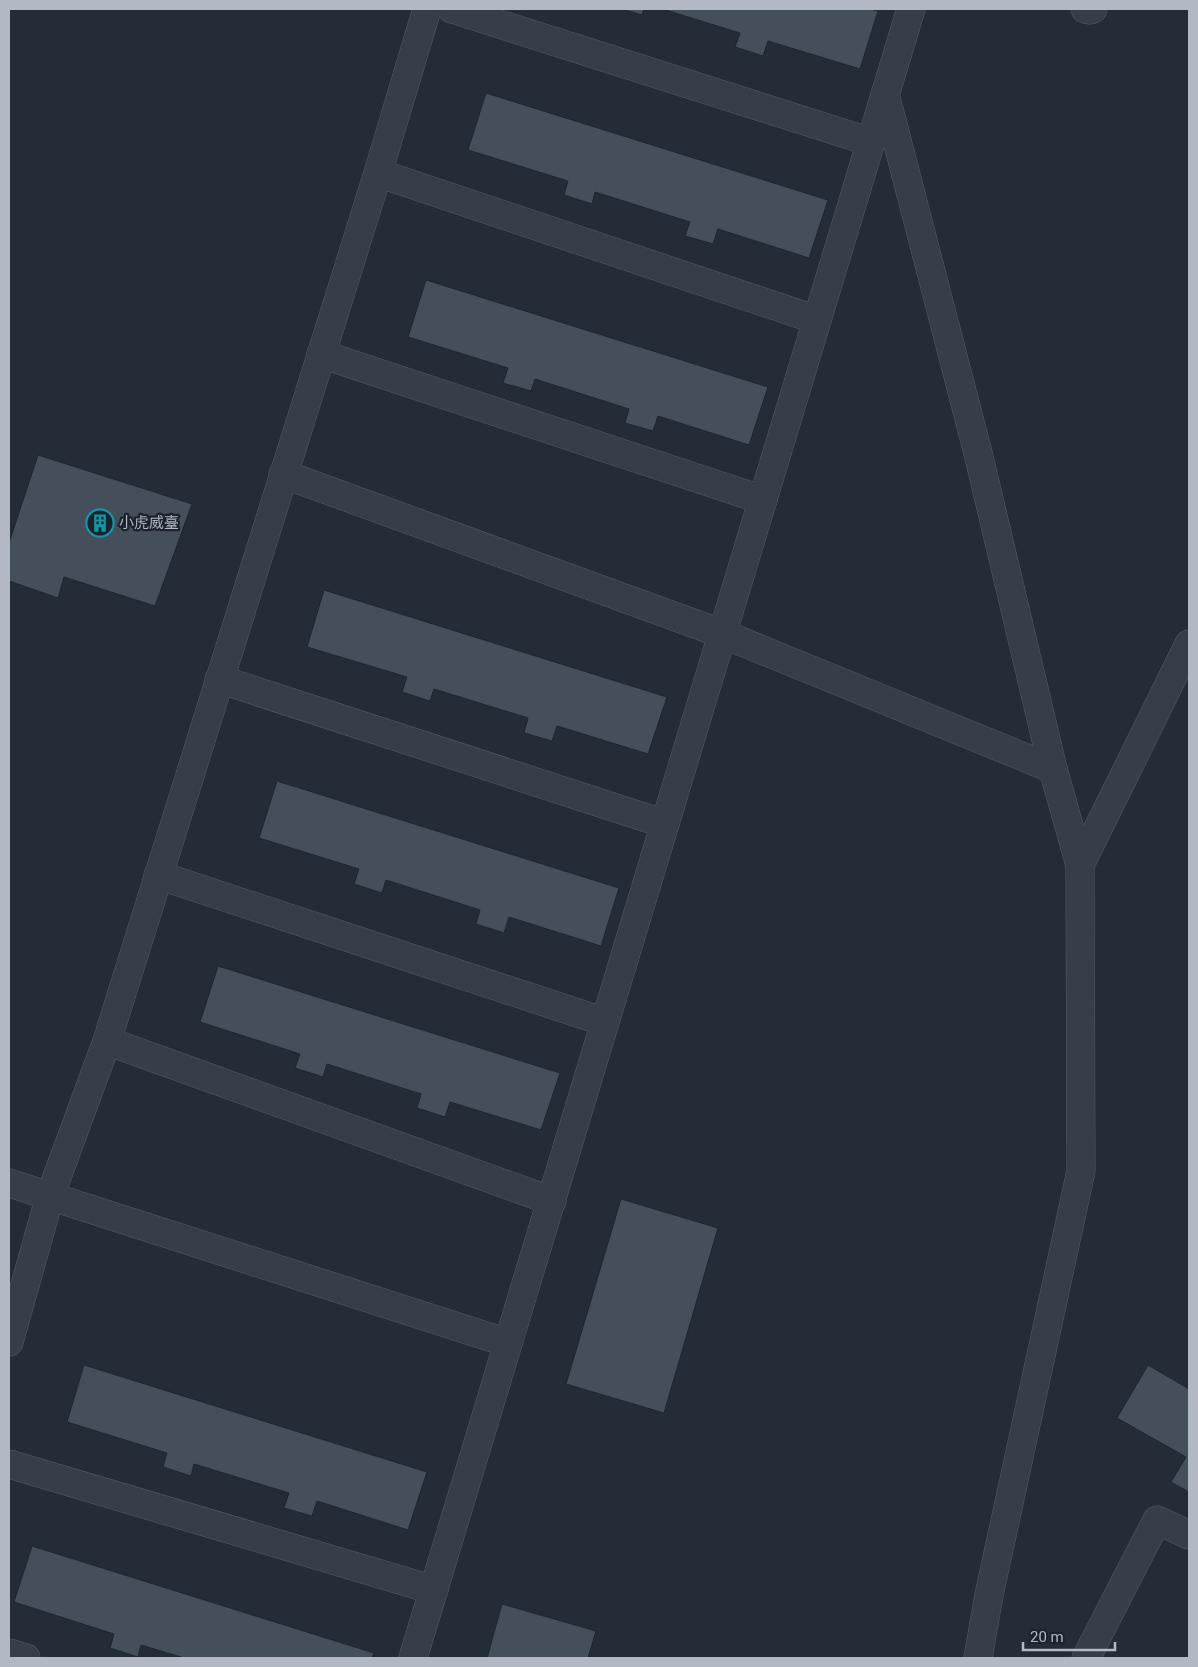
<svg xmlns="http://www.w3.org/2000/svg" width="1198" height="1667" font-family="Roboto,'Noto Sans TC',sans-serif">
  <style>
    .building { fill: #454f5c; stroke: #1e252f }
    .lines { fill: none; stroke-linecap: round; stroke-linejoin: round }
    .minor-casing { stroke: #555c66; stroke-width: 29 }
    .minor { stroke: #373e49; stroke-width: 28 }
    .labels { text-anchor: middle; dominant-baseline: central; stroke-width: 4.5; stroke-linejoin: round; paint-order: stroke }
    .poi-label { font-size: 15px; fill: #b2b9c4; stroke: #1c232d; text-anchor: start }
  </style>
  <rect width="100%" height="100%" fill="#242c38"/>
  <g class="building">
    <path d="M621 9H644L642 15Z"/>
    <path d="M662 9H870L878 11 860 69 768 41 763 56 735 47 740 33Z"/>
    <path d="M486 93 828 200 809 258 718 229 713 244 685 236 690 222 595 192 592 204 564 195 568 181 468 150Z"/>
    <path d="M426 280 768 387 749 445 658 416 653 431 625 423 629 409 535 379 531 391 503 383 508 368 408 337Z"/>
    <path d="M38 455 192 504 155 606 64 577 58 598 9 581V543Z"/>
    <path d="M324 590 667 697 648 754 557 726 552 741 524 733 528 718 434 689 430 701 402 692 407 677 307 647Z"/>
    <path d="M277 781 619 888 601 946 509 917 504 933 476 924 480 910 386 880 382 893 354 884 359 869 259 838Z"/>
    <path d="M218 966 560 1073 541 1130 450 1102 445 1117 417 1108 421 1094 327 1064 323 1077 295 1068 300 1054 200 1022Z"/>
    <path d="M621 1199 718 1228 664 1413 566 1384Z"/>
    <path d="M84 1365 427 1472 408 1530 317 1501 312 1516 284 1508 289 1493 194 1464 191 1476 163 1467 167 1453 67 1422Z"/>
    <path d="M1148 1365 1189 1389V1492L1171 1482 1186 1457 1117 1418Z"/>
    <path d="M32 1546 374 1653 372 1658H184L141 1645 138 1657 110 1648 114 1634 14 1602Z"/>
    <path d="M502 1604 596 1631 588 1658H487Z"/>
  </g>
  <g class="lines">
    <g class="minor-casing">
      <g id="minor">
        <path d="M452 9 871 142"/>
        <path d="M1085 9 1090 10 1093 9"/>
        <path d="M885 94 978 453 1053 769 1080 865 1081 1171 989 1595 978 1658"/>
        <path d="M378 173 817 320"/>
        <path d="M321 354 763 500"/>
        <path d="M283 474 723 634 1053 769"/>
        <path d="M219 679 665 824"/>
        <path d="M1080 865 1189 644"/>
        <path d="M158 875 605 1022"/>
        <path d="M107 1041 552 1201"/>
        <path d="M9 1183 508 1343"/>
        <path d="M9 1342 50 1196 107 1041 378 173 427 9"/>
        <path d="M9 1464 434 1590"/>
        <path d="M9 1653 26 1658"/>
        <path d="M413 1658 911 9"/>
        <path d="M1086 1658 1157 1520 1189 1535"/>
      </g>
    </g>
    <use href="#minor" class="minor"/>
  </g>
  <defs>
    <g id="building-ring" transform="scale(1.4375)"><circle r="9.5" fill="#1c232d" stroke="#0f9aa8" stroke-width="1.5"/><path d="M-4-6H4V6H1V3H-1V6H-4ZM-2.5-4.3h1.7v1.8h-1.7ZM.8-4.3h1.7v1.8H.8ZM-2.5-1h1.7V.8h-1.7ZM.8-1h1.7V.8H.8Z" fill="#0f9aa8"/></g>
  </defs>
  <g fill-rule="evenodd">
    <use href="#building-ring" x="100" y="523"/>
  </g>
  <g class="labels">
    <g class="poi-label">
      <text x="119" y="523">小虎威臺</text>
    </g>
  </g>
  <rect width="1198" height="1667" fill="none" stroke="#b2b9c4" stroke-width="20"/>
  <path d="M1023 1642v8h92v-8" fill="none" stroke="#b2b9c4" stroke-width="2.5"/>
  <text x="1030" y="1642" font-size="15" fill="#b2b9c4" stroke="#1c232d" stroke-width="4" paint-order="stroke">20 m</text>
</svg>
